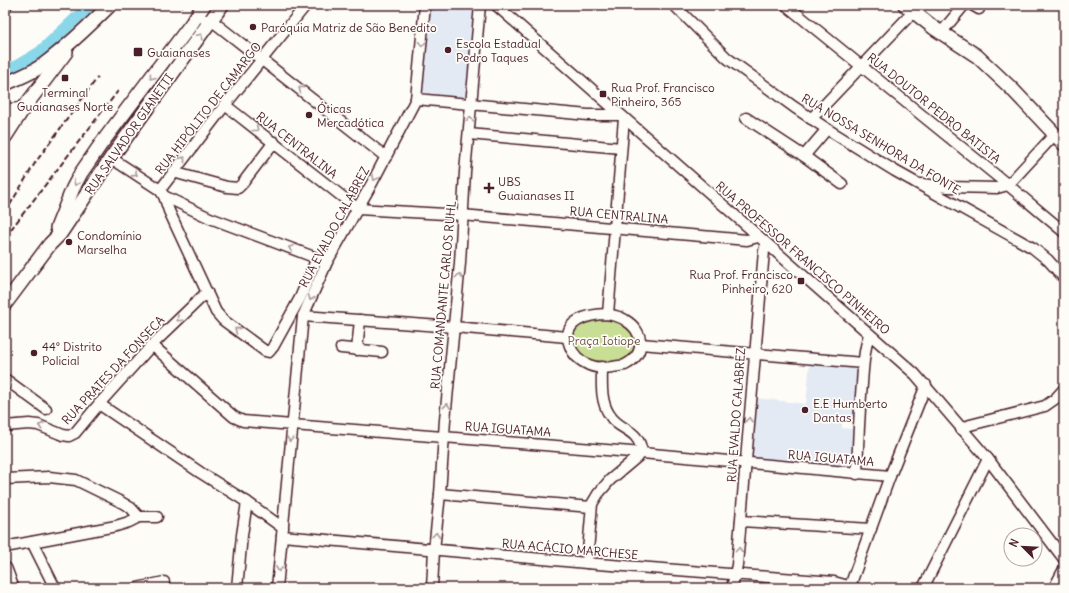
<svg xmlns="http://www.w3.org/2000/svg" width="1069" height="593" font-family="Delius,sans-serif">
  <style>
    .built { fill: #e4eaf4 }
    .green { fill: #c8de94; stroke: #897e60 }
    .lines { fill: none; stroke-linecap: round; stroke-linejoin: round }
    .river { stroke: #8ad7e9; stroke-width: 12 }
    .minor-casing { stroke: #4a1f2b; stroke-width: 13 }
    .major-casing { stroke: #4a1f2b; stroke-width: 16 }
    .minor { stroke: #fdfcf7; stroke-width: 10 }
    .major { stroke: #fdfcf7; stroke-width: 13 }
    .rail { stroke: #4a1f2b; stroke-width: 2; stroke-dasharray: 6 3; stroke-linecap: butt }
    .oneway { stroke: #ac999b }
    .poi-dot { fill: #4a1f2b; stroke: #fdfcf7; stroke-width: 1.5 }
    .labels { text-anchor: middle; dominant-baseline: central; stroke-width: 3.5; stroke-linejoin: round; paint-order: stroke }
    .poi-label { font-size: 12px; fill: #4a1f2b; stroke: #fdfcf7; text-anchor: start }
    .street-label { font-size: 12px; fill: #4a1f2b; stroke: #fdfcf7 }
    .park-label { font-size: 12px; fill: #6a4f45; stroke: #fdfcf7 }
  </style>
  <rect width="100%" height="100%" fill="#fdfcf7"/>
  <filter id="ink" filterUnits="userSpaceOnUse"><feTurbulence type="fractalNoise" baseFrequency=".025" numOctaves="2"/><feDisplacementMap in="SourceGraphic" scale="8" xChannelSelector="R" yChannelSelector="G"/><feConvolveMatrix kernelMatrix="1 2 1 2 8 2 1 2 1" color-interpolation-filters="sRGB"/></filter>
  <g filter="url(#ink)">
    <g class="built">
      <path d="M428 5H475L467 98 420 94Z"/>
      <path d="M810 361 858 366 859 368 854 417 843 416 842 428 853 429 852 465 849 468 754 460 751 458 756 398 806 404Z"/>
    </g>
    <path class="green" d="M594 319C602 320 614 319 621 323 640 332 639 356 618 361 613 362 608 361 603 361 598 360 592 361 587 359 574 355 569 337 578 327 582 321 588 321 594 319Z"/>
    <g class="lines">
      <path class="river" d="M5 73 39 53 90 5"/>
      <g class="minor-casing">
        <g id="minor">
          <path d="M496 5 915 374 988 459 1064 559"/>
          <path d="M674 5 727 58 794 107 827 129 895 171 1033 248 1048 260 1064 278"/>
          <path d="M786 5 1008 185 1064 232"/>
          <path d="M972 5 979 9"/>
          <path d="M5 7 7 5"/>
          <path d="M205 20H211L386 157"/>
          <path d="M941 33 964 5"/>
          <path d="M416 99 588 115H620"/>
          <path d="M225 105 358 209 462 215 747 240 758 237"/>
          <path d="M746 118 804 156 842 184"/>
          <path d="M811 119 913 12"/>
          <path d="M469 134 621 148"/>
          <path d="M804 156 827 129"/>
          <path d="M111 158 160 190 164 196 169 211 216 312 223 320 265 351 269 352 273 347 300 298 317 258"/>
          <path d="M173 172 227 187 238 188 242 184 274 142"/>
          <path d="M922 184 947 187 997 188 1008 185 1055 134"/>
          <path d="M160 190 225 105 306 5"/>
          <path d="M164 196 210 218 322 260"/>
          <path d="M608 314C614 316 620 316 625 320 644 331 647 354 625 365 621 366 617 366 613 367 606 368 596 368 589 365 580 361 573 355 570 346 560 321 588 314 608 314Z"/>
          <path d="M608 314 624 118"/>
          <path d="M303 316 454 327 567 337"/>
          <path d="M641 344 863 363"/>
          <path d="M152 345 234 417 243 421 631 452 890 476"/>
          <path d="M341 348 382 352"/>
          <path d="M357 350 360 320"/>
          <path d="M5 379 46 409"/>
          <path d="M99 404 201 473 247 502 283 528"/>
          <path d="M5 426 29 424 38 425 63 435 69 436 75 433 99 404 152 345 207 292"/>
          <path d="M961 429 970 425 1045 406 1055 399 1064 389"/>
          <path d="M857 474C858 444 859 414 862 384 863 367 864 350 869 335"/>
          <path d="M5 479 49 477 76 480 121 502 131 508 139 517"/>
          <path d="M440 494 591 507"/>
          <path d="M741 521 871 529"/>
          <path d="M282 536 598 564 834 582 855 588"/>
          <path d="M32 542 55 588"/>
          <path d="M5 547 116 526 129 522 139 517H157"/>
          <path d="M587 563 592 504 598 494 610 480 642 453C639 427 619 432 609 414 600 400 602 382 602 367"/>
          <path d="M850 586 890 476 926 385"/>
          <path d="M137 588 164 582"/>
          <path d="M237 588 242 535 247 502"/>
          <path d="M277 588 303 316 327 262 371 185 416 99 425 5"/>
          <path d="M432 588 434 550 440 494 445 420 460 263 465 172 480 5"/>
          <path d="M732 588 737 565 764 251 766 244"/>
          <path d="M923 588 988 459"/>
          <path d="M1054 588 1064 569"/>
        </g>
      </g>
      <g class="major-casing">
        <g id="major">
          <path d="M905 5 934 28 977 56 1012 89 1064 144"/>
          <path d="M5 84C18 78 32 73 43 65 67 47 89 26 110 5"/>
          <path d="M6 111 23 109"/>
          <path d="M5 137 23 109 66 52"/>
          <path d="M57 228 73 188 81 173 101 144 192 23 204 5"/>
          <path d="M5 304 50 244 60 234 111 158 222 5"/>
          <path d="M5 569 12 588"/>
        </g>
      </g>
      <use href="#minor" class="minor"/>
      <use href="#major" class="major"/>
      <g class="rail">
        <path d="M182 7 183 5"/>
        <path d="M5 213 35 163 98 77"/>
        <path d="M5 237 118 91"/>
      </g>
    </g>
    <defs><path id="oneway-chevron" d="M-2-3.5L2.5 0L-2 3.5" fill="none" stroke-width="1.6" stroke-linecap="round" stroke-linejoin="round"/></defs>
    <g class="oneway">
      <use href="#oneway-chevron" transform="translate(200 36) rotate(-54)"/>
      <use href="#oneway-chevron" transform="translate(422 44) rotate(95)"/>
      <use href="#oneway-chevron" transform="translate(152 77) rotate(127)"/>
      <use href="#oneway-chevron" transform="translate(301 89) rotate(-142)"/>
      <use href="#oneway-chevron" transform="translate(470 119) rotate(-85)"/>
      <use href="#oneway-chevron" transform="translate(256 129) rotate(38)"/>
      <use href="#oneway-chevron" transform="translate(183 159) rotate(-52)"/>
      <use href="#oneway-chevron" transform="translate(135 174) rotate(33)"/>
      <use href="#oneway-chevron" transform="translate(375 178) rotate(118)"/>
      <use href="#oneway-chevron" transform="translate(76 183) rotate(118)"/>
      <use href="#oneway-chevron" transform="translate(291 248) rotate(-160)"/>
      <use href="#oneway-chevron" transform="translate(459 276) rotate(-85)"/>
      <use href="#oneway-chevron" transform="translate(311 298) rotate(113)"/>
      <use href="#oneway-chevron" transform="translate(179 319) rotate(137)"/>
      <use href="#oneway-chevron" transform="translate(237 330) rotate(-144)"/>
      <use href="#oneway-chevron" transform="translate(447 406) rotate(-84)"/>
      <use href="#oneway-chevron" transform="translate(749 420) rotate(-86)"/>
      <use href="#oneway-chevron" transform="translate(41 426) rotate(-162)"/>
      <use href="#oneway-chevron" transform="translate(290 439) rotate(95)"/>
      <use href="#oneway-chevron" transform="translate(436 535) rotate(-84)"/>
      <use href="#oneway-chevron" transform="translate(739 550) rotate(-85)"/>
      <use href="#oneway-chevron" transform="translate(279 569) rotate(95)"/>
    </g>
  </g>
  <g class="poi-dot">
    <circle cx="253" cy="27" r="4"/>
    <circle cx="448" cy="50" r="4"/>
    <rect x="133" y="47" width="10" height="10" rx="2"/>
    <rect x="61" y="74" width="8" height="8" rx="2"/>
    <rect x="599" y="90" width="8" height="8" rx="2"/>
    <circle cx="309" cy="115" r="4"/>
    <path d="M487 182h4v4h4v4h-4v4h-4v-4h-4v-4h4z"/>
    <circle cx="69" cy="242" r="4"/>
    <rect x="797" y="277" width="8" height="8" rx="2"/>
    <circle cx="34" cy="353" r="4"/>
    <circle cx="805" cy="410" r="4"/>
  </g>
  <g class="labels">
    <g class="poi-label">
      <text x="261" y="27">Paróquia Matriz de São Benedito</text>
      <text x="456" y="43">Escola Estadual<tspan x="456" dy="14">Pedro Taques</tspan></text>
      <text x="147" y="52">Guaianases</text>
      <text x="611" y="87">Rua Prof. Francisco<tspan x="611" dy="14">Pinheiro, 365</tspan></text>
      <text x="65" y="92" text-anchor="middle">Terminal<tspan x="65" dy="14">Guaianases Norte</tspan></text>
      <text x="317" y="108">Óticas<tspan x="317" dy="14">Mercadótica</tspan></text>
      <text x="498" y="181">UBS<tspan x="498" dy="14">Guaianases II</tspan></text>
      <text x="77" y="235">Condomínio<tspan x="77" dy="14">Marselha</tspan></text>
      <text x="793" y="274" text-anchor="end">Rua Prof. Francisco<tspan x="793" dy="14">Pinheiro, 620</tspan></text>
      <text x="42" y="346">44º Distrito<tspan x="42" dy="14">Policial</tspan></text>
      <text x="813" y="403">E.E Humberto<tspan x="813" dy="14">Dantas</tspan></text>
    </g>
    <g class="street-label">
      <text transform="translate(208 108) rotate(-52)">RUA HIPÓLITO DE CAMARGO</text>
      <text transform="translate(934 108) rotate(39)">RUA DOUTOR PEDRO BATISTA</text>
      <text transform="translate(129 134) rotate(-55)">RUA SALVADOR GIANETTI</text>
      <text transform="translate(881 144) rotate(31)">RUA NOSSA SENHORA DA FONTE</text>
      <text transform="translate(297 145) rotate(38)">RUA CENTRALINA</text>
      <text transform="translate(619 215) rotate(5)">RUA CENTRALINA</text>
      <text transform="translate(334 227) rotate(-62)">RUA EVALDO CALABREZ</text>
      <text transform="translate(803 258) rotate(41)">RUA PROFESSOR FRANCISCO PINHEIRO</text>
      <text transform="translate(443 295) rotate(-85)">RUA COMANDANTE CARLOS RUHL</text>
      <text transform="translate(113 370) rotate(-47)">RUA PRATES DA FONSECA</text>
      <text transform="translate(736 415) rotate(-86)">RUA EVALDO CALABREZ</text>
      <text transform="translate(508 429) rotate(4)">RUA IGUATAMA</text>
      <text transform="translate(831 458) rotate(5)">RUA IGUATAMA</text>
      <text transform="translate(570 549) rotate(5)">RUA ACÁCIO MARCHESE</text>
    </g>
    <g class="park-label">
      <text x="604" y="340">Praça Iotiope</text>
    </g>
  </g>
  <rect width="1069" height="593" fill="none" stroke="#fdfcf7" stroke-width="20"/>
  <rect x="10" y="10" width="1049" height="573" fill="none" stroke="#4a1f2b" stroke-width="1.5" filter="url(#ink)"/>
  <g transform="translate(1023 547) rotate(294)"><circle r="19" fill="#fdfcf7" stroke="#b5a4a5"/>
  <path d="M0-3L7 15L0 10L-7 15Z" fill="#4a1f2b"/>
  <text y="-6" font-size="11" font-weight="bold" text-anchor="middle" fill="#4a1f2b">N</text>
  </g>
</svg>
